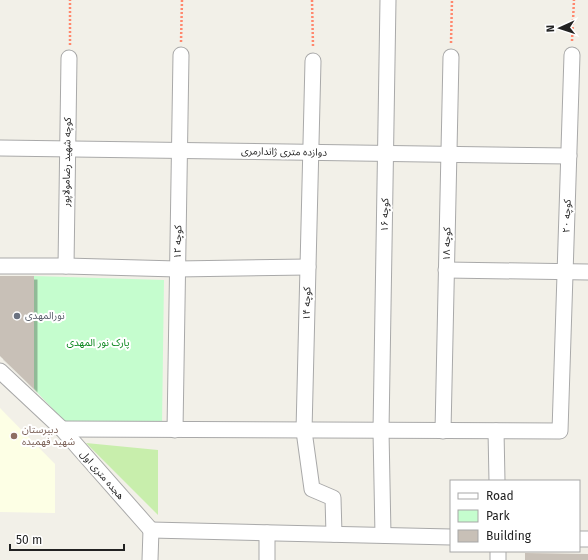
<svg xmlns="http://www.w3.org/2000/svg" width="588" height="560" font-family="'Fira Sans','Noto Sans Arabic',sans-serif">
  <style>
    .education { fill: #fdffe5 }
    .grass { fill: #c8eeac }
    .park { fill: #c5fdce }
    .building { fill: #c8c0b7; filter: url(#shadow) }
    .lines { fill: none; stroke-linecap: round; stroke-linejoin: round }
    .minor-casing { stroke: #a9a9a9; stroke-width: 17 }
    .path { stroke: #ff876d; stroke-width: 2.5; stroke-dasharray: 2 2; stroke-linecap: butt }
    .minor { stroke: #fff; stroke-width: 15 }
    .worship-dot { fill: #6b7280; stroke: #fff; stroke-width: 1.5 }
    .education-dot { fill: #8d6e63; stroke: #fff; stroke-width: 1.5 }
    .labels { text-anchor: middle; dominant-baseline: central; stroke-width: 4; stroke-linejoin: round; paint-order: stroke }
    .street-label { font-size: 10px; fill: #222; stroke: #fff }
    .worship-label { font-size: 10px; fill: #5b616d; stroke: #fff; text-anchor: start }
    .park-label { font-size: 10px; fill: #06851a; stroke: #fff }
    .education-label { font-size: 10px; fill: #785e54; stroke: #fff; text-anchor: start }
  </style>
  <defs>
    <filter id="shadow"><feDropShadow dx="3.5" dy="3.5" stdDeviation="0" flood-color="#0004"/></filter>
  </defs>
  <rect width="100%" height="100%" fill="#f2f0e8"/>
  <path class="education" d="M0 408 55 464V513L0 512Z"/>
  <path class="grass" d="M86 443 158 450V515Z"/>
  <path class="park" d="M34 276 164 280 162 425 67 424 34 389Z"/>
  <g class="building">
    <path d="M0 276H34V389L0 356Z"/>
    <path d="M525 553 588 554V560H525Z"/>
  </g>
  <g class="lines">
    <g class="minor-casing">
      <g id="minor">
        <path d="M313 61 304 431 312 489 333 498 334 534"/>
        <path d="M0 148 569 156"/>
        <path d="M0 266H66L177 269 308 267"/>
        <path d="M66 266 69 58"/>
        <path d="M446 270 588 272"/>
        <path d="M0 371 62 429 151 530"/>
        <path d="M62 429 560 431 572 55"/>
        <path d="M175 430 181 55"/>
        <path d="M443 431 451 57"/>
        <path d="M496 431 497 481"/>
        <path d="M151 530 451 537"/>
        <path d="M267 533V560"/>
        <path d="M383 535 381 431 388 0"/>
        <path d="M579 539H588"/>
        <path d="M150 560 151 530"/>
        <path d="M498 560V551"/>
      </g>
    </g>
    <g class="path">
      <path d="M312 0 313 46"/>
      <path d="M572 41 574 0"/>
      <path d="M181 42 182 0"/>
      <path d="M451 43 452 0"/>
      <path d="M70 45V0"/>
    </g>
    <use href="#minor" class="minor"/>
  </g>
  <circle class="worship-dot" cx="17" cy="316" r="4"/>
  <circle class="education-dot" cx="14" cy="436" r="4"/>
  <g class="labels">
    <g class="street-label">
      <text transform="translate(284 152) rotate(1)">دوازده متری ژاندارمری</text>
      <text transform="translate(67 162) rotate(-89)">کوچه شهید رضامولاپور</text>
      <text transform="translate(385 215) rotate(-89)">۱۶ کوچه</text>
      <text transform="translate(567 216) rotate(-88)">۲۰ کوچه</text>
      <text transform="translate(178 242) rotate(-89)">۱۲ کوچه</text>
      <text transform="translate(447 244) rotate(-89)">۱۸ کوچه</text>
      <text transform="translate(307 305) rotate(-89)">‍‍ ۱۴ کوچه</text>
      <text transform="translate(102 475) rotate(49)">هجده متری اول</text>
    </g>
    <g class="worship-label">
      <text x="25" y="316">نورالمهدی</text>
    </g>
    <g class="park-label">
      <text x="98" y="343">پارک نور المهدی</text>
    </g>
    <g class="education-label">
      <text x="22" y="430">دبیرستان<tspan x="22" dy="12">شهید فهمیده</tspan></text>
    </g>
  </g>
  <rect x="450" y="480" width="130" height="72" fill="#ffffff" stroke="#a7a7a7"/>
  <rect x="458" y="493" width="20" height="6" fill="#ffffff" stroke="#a7a7a7"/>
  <text x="486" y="500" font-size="12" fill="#222222">Road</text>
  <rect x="458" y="510" width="20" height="12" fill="#c5fdce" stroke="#a7a7a7"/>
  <text x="486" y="520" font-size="12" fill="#222222">Park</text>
  <rect x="458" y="530" width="20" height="12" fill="#c8c0b7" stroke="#a7a7a7"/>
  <text x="486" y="540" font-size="12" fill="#222222">Building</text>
  <g transform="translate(560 28) rotate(267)" stroke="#ffffff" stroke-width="3" paint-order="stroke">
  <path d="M0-3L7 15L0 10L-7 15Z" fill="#222222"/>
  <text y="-6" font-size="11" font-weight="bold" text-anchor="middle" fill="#222222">N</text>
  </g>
  <path d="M10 544v6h114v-6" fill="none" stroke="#222222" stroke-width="2"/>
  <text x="16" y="544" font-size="12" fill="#222222" stroke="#ffffff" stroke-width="3" paint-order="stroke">50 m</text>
</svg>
